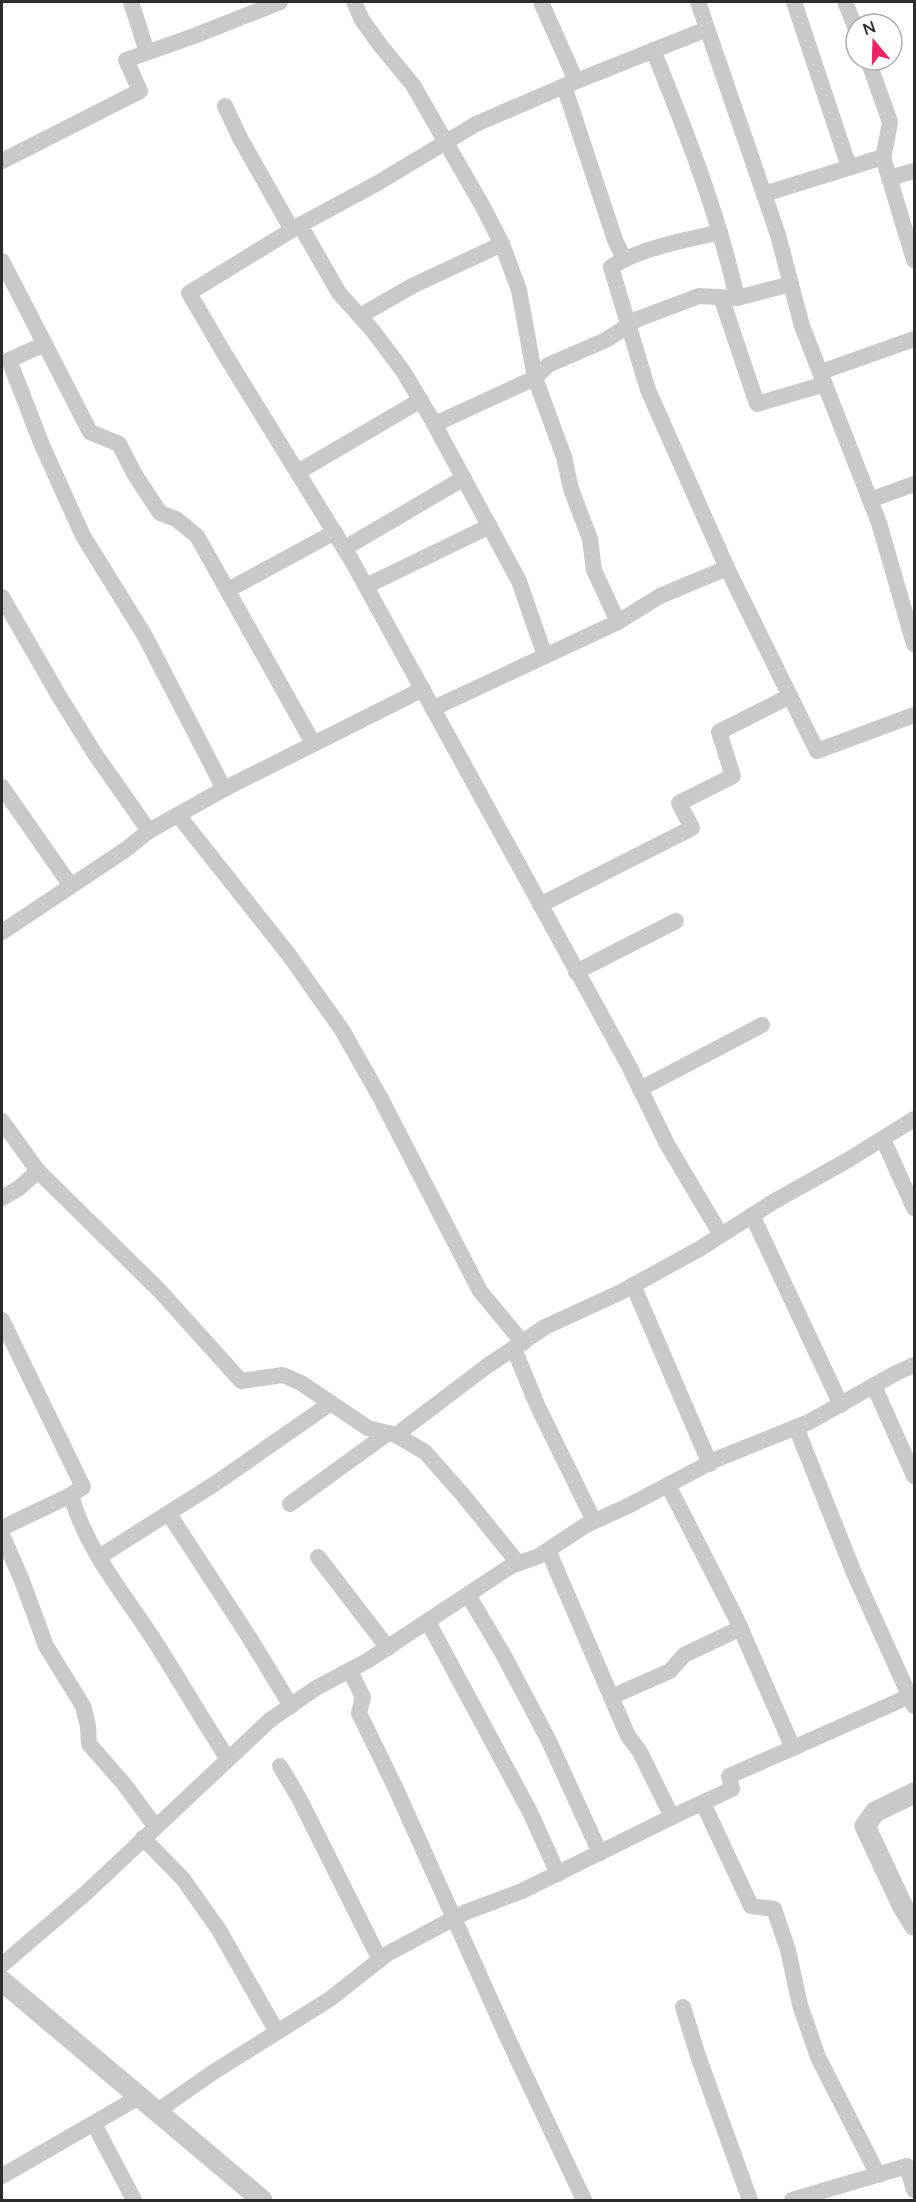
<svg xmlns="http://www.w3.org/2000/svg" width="916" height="2202" font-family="Lato,sans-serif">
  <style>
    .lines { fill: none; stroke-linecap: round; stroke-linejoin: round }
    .minor { stroke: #c9c9c9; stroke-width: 16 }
    .tertiary { stroke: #c9c9c9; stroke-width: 21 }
  </style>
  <rect width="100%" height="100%" fill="#fff"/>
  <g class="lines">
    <g class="minor">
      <path d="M131 2 147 52"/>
      <path d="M354 2 362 20 380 45 413 85 483 207 502 244 519 290 535 378 564 457 571 489 590 539 594 570 618 622"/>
      <path d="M541 2 576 81"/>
      <path d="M698 2 778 235 802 326 879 523 914 644"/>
      <path d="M794 2 849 167"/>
      <path d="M845 2 856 29"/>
      <path d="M707 29 564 86 476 124 376 184 300 225 189 293 224 353 352 561 629 1066 667 1144 721 1235"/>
      <path d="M653 50C686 131 718 213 737 298L791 284"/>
      <path d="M868 60 890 122 883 159"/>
      <path d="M564 86 615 240 624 259"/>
      <path d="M225 106 240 138 292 230"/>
      <path d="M2 161 140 91 126 60 194 36 280 2"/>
      <path d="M889 178 914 171"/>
      <path d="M764 194 883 157 914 260"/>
      <path d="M300 225 339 293 373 331 403 371 431 418 519 581 545 656"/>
      <path d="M720 232C684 241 643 247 611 267L648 390 727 568 817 751 914 715"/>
      <path d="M2 261 90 432 119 444 135 475 160 513 176 519 197 536 313 743"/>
      <path d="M721 297 757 404 825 384"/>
      <path d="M360 316 412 286 502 244"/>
      <path d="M45 344 9 360 42 445 83 536 145 636 224 789"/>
      <path d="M821 372 914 339"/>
      <path d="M435 424 535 378 548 365 606 340 638 319 699 296 737 298"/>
      <path d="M298 472 421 400"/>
      <path d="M870 500 914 484"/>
      <path d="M345 548 464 478"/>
      <path d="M366 586 490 526"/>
      <path d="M228 590 335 532"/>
      <path d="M2 597 59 696 95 754 149 831"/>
      <path d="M434 708 618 622 660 596 727 568"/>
      <path d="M2 787 71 886"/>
      <path d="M178 815 289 955 342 1030 380 1097 480 1291 523 1343"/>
      <path d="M540 905 692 828 679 803 733 776 719 732 790 696"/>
      <path d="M2 932 125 850 149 831 224 789 423 689"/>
      <path d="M576 972 676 921"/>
      <path d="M640 1089 762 1025"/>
      <path d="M2 1121 38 1171 160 1291 241 1381 283 1375 301 1383 368 1428 396 1435 425 1452 463 1495 518 1563"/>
      <path d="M883 1139 914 1208"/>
      <path d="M2 1198 19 1188 38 1171"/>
      <path d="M752 1215 841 1405"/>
      <path d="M633 1285 710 1464"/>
      <path d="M2 1320 83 1487 71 1495"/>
      <path d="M514 1349 538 1407 594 1521"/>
      <path d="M874 1386 914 1476"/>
      <path d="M796 1427 854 1573 914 1706"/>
      <path d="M396 1435 487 1366 545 1327 621 1292 701 1248 773 1202 848 1160 914 1119"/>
      <path d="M668 1485 736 1618 793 1748 910 1696"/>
      <path d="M290 1504 388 1433"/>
      <path d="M169 1514 249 1637 291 1706"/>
      <path d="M2 1528 71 1495C85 1547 121 1590 150 1634 177 1675 201 1718 228 1759"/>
      <path d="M2 1535 21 1578 46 1646 83 1706 88 1726 89 1744 124 1784 155 1826"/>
      <path d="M548 1550 628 1736 640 1752 672 1817"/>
      <path d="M99 1557 216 1483 331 1403"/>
      <path d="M318 1557 388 1648"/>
      <path d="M468 1595 503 1654 549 1741 600 1853"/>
      <path d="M428 1622 530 1812 558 1874"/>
      <path d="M350 1671 363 1697 359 1713 396 1789 509 2041 584 2200"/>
      <path d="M611 1697 670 1671 684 1655 741 1628"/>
      <path d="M280 1766 299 1798 380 1960"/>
      <path d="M703 1803 751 1906 774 1909 788 1950 800 2005 818 2057 878 2175"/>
      <path d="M143 1838 183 1879 219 1930 277 2032"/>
      <path d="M2 1965 86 1893 270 1720 316 1688 367 1661 511 1566 539 1556 586 1525 628 1506 717 1459 809 1422 896 1373 914 1365"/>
      <path d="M683 2007 698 2056 750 2200"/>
      <path d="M156 2112 215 2071 330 1999 387 1954 466 1912 522 1891 678 1814 732 1789 729 1776 793 1748"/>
      <path d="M94 2124 134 2200"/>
      <path d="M2 2176 139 2097"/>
      <path d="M792 2200 907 2166 914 2190"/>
    </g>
    <g class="tertiary">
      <path d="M914 1793 875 1812 865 1826 902 1905 914 1925"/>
      <path d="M2 1981 262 2200"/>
    </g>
  </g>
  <rect width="916" height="2202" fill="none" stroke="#2c2c2c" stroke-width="6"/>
  <g transform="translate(874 42) rotate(341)"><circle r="28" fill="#ffffff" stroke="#ababab" stroke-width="1.5"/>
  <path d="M0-4.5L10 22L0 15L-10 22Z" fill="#ef2364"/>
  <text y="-9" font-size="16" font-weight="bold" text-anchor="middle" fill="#2c2c2c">N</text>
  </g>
</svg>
